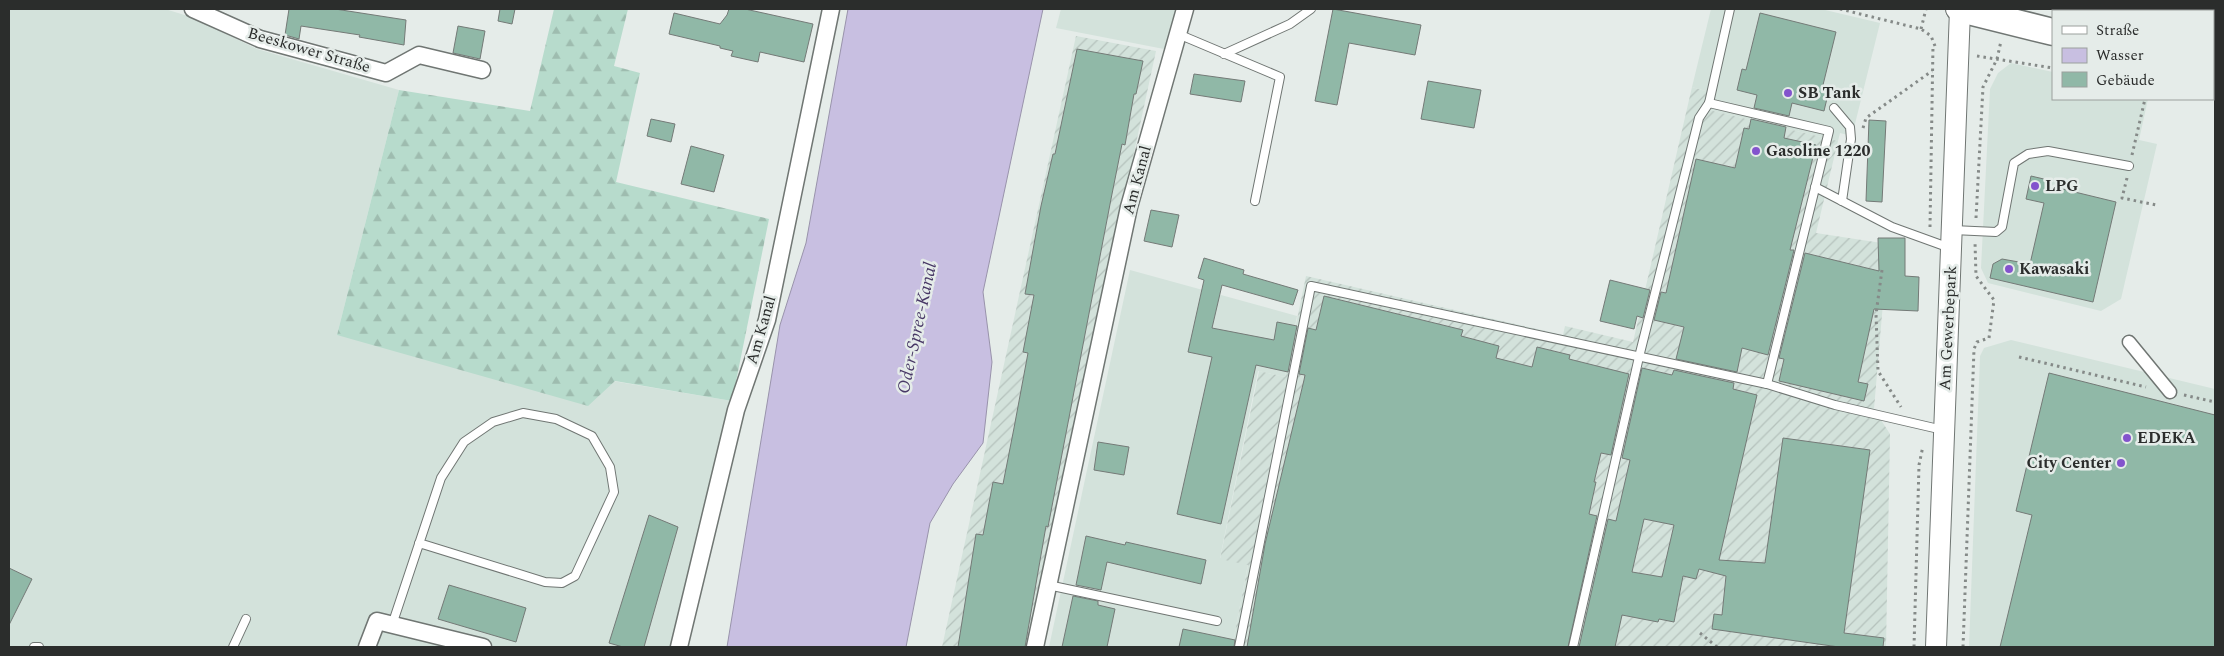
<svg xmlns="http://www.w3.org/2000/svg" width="2224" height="656" font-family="Spectral,serif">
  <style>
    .built { fill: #d3e2db }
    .industrial { fill: url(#industrial-furrows) }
    .forest { fill: url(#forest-firs) }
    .water { fill: #c8bfe1; stroke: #9993ab }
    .building { fill: #90b8a7; stroke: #747a77; fill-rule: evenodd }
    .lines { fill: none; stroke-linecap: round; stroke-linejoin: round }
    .service-casing { stroke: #707673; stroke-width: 10 }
    .pedestrian-casing { stroke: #707673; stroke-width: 15 }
    .minor-casing { stroke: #707673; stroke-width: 19 }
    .tertiary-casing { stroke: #707673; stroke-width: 22 }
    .primary-casing { stroke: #707673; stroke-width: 29 }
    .path { stroke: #858a88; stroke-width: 3; stroke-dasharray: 2.5 4; stroke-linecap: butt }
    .service { stroke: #fff; stroke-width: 8 }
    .pedestrian { stroke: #fff; stroke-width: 12 }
    .minor { stroke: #fff; stroke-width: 16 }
    .tertiary { stroke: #fff; stroke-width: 20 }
    .primary { stroke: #fff; stroke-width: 26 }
    .poi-dot { fill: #8354cd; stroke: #e5ece9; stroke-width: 2 }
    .labels { text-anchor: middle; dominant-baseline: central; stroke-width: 5; stroke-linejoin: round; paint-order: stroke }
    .street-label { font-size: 16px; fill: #2b2d2c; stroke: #e5ece9 }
    .poi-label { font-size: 16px; font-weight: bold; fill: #2b2d2c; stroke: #e5ece9; text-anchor: start }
    .water-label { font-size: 18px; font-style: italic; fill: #483866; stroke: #e5ece9 }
  </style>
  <defs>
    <pattern id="industrial-furrows" width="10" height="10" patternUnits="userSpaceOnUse" patternTransform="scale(1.25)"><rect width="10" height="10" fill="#d3e2db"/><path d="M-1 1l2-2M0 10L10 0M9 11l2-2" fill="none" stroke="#b5c2bc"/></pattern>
    <pattern id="forest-firs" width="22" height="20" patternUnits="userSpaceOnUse" patternTransform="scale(1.25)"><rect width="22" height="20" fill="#b7dbcc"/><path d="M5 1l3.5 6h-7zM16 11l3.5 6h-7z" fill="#9ebcaf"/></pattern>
  </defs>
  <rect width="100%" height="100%" fill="#e5ece9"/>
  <g class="built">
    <path d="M9 9H165L191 17 257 49 399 90 337 335 732 401 674 647H9Z"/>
    <path d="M1061 9H1179L1164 49 1056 28Z"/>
    <path d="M1711 9H1821L1880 23 1852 136 1840 133 1838 141 1705 109 1709 92 1692 87Z"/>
    <path d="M2011 63 2053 72V99H2148L2139 140 2157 144 2121 299 2101 311 1988 283 1981 268 1990 89 1998 73Z"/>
    <path d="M1130 270 1297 316 1285 377 1258 371 1220 558 1248 564 1232 647H1049Z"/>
    <path d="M2011 340 2215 389V647H1969L1980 356 1984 348Z"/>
  </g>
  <g class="industrial">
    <path d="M1076 36 1156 51 1027 647H942Z"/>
    <path d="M1692 87 1709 92 1705 109 1838 141 1816 233 1888 244 1874 409 1890 434 1886 647H1232L1248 565 1220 559 1259 371 1285 377 1306 276 1563 335 1565 326 1633 342Z"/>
  </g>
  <path class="forest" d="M554 9H628L614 66 640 73 616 182 769 219 732 401 615 381 588 406 337 335 399 90 530 111Z"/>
  <path class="water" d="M848 9H1043L983 292 992 362 983 443 953 484 930 523 906 647H727L780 325 806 243Z"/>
  <g class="building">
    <path d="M289 9H335L406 20 404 45 359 37 360 35 301 26 299 39 285 35Z"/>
    <path d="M500 9H515L512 24 498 21Z"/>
    <path d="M729 9H745L813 24 804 62 760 52 758 62 731 56 733 51 720 48V46L669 34 674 13 720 24 727 15Z"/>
    <path d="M1333 9 1421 25 1415 55 1349 43 1337 105 1315 101Z"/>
    <path d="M1760 13 1836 32 1822 89 1829 90 1824 111 1792 103 1789 116 1754 108 1757 95 1737 90 1742 69 1746 70Z"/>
    <path d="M458 26 485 31 480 59 453 53Z"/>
    <path d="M1077 49 1143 61 1136 94H1134L1125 145 1122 144 1111 199 1048 527 1046 526 1025 647H958L976 534 983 535 993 482 1003 484 1014 428 1028 353 1023 352 1034 295 1025 294 1041 206 1053 154H1055Z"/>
    <path d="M1194 74 1245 81 1241 102 1190 94Z"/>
    <path d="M1428 81 1481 90 1474 128 1421 119Z"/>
    <path d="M651 119 675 124 671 142 647 136Z"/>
    <path d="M1751 119 1786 127 1784 138 1816 145 1790 250H1794L1768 355 1742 348 1737 372 1676 359 1684 327 1654 320 1661 292 1666 293 1696 159 1735 168 1744 128 1749 129Z"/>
    <path d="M1869 120 1886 121 1882 202 1866 201Z"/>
    <path d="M691 146 724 155 714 192 681 184Z"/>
    <path d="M2031 176 2048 180 2050 186 2116 202 2093 302 1990 278 1993 264 2002 259 2030 264 2044 203 2026 199Z"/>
    <path d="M1151 210 1179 215 1172 247 1144 241Z"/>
    <path d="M1878 238H1905V276L1919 277 1918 311 1874 309 1858 382 1868 384 1864 401 1779 381 1784 359 1779 358 1805 253 1879 271Z"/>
    <path d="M1204 258 1244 270 1243 274 1298 290 1293 305 1222 285 1212 328 1274 340 1277 322 1297 326 1288 372 1256 365 1221 524 1177 514 1212 357 1188 352 1204 280 1198 278Z"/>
    <path d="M1610 280 1650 290 1643 318 1637 316 1634 329 1600 321Z"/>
    <path d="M1324 296 1463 330 1461 336 1499 346 1496 358 1532 367 1537 347 1570 355 1569 359 1629 374 1611 455 1601 453 1594 482H1596L1589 514 1597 516 1568 647H1247L1265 544 1304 380 1305 375 1299 374 1308 328 1316 330Z"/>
    <path d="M1642 368 1672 375 1674 370 1734 383 1733 389 1757 395 1719 560 1765 563 1783 438 1870 450 1844 633 1884 638 1883 647H1839L1712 629 1714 614 1722 615 1726 576 1699 569 1696 579 1683 576 1674 622 1659 619 1658 622 1622 615 1615 647H1579L1608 519 1616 521 1630 460 1622 458ZM1644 519 1674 525 1662 577 1632 572Z"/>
    <path d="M2049 373 2215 415V647H2000L2032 515 2016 511Z"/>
    <path d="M1098 442 1129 447 1124 475 1094 470Z"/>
    <path d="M649 515 678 527 644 647H623L609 643Z"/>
    <path d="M1086 536 1125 545 1126 542 1206 560 1201 584 1107 562 1101 590 1076 585Z"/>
    <path d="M9 568 32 579 9 625Z"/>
    <path d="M449 585 526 608 516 642 438 619Z"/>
    <path d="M1073 596 1098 601V605L1115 609 1107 647H1062Z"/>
    <path d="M1183 629 1235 640 1234 647H1179Z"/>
  </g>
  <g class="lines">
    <g class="service-casing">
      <g id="service">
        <path d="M1178 34 1280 77 1255 201"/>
        <path d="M1224 54 1290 24 1311 9"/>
        <path d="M1709 103 1829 131 1767 384"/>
        <path d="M1834 108 1850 127 1851 139 1842 201"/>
        <path d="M1815 187 1892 227 1950 248"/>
        <path d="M1953 230 1996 232 2002 227 2014 163 2028 154 2048 151 2129 166"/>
        <path d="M1048 585 1217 621"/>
        <path d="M392 625 441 478 464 442 493 422 523 413 556 419 592 436 610 467 614 492 575 576 562 583 545 582 419 543"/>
        <path d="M34 647H39"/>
        <path d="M233 647 246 619"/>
        <path d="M1239 647 1311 286 1767 384 1835 405 1943 430"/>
        <path d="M1573 647 1639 357 1699 118 1709 103 1730 9"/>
      </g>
    </g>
    <g class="pedestrian-casing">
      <path id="pedestrian" d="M2129 342 2170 392"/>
    </g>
    <g class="minor-casing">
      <g id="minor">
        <path d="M193 9 260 39 386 73 419 55 482 70"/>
        <path d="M2151 9 2161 11"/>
        <path d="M2065 11 2068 9"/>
        <path d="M2213 25H2215"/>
        <path d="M367 647 377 621 483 647"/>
        <path d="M679 647 736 410 767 320 831 9"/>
        <path d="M1035 647 1129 207 1185 9"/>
      </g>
    </g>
    <g class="tertiary-casing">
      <path id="tertiary" d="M1936 647 1960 10 1956 9"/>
    </g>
    <g class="primary-casing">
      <g id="primary">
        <path d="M1960 9 2053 32"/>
        <path d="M2213 70H2215"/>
      </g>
    </g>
    <g class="path">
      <path d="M1840 9 1921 29 1931 36 1935 46"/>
      <path d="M1921 29 1926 9"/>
      <path d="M1977 56 2053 68"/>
      <path d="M2213 96 2215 97"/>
      <path d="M1863 128 1866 118 1932 71"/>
      <path d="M2132 155 2145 99"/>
      <path d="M2127 178 2122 198 2156 205"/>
      <path d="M1976 218 1983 87 1997 59 2001 41"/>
      <path d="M1930 227 1933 45"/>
      <path d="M1882 270 1876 314 1878 371 1901 407"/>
      <path d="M2019 357 2146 387"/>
      <path d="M2184 395 2215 402"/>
      <path d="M1700 633 1717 647"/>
      <path d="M1914 647 1919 465 1923 446"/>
      <path d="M1963 647 1974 349 1977 342 1989 338 1994 300 1976 276 1975 242"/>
    </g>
    <use href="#service" class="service"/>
    <use href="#pedestrian" class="pedestrian"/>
    <use href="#minor" class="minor"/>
    <use href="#tertiary" class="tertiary"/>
    <use href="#primary" class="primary"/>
  </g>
  <g class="poi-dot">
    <circle cx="1788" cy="93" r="5"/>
    <circle cx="1756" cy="151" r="5"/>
    <circle cx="2035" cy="186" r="5"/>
    <circle cx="2009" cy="269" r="5"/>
    <circle cx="2127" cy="438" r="5"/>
    <circle cx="2121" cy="463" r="5"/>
  </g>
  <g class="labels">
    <g class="street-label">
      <text transform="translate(309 50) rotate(16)">Beeskower Straße</text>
      <text transform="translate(1137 180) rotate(-75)">Am Kanal</text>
      <text transform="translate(1948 328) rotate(-87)">Am Gewerbepark</text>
      <text transform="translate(761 330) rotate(-74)">Am Kanal</text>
    </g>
    <g class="poi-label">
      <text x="1798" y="93">SB Tank</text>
      <text x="1766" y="151">Gasoline 1220</text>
      <text x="2045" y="186">LPG</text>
      <text x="2019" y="269">Kawasaki</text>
      <text x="2137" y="438">EDEKA</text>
      <text x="2111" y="463" text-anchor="end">City Center</text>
    </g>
    <g class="water-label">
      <text transform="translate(917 328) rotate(-78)">Oder-Spree-Kanal</text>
    </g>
  </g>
  <rect width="2224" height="656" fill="none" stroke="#2b2d2c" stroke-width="20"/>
  <rect x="2052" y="10" width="162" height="90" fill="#e5ece9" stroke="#9ba09d"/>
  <rect x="2062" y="26" width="25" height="8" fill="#ffffff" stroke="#9ba09d"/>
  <text x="2096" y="35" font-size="15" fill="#2b2d2c">Straße</text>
  <rect x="2062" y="48" width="25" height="15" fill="#c8bfe1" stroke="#9ba09d"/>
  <text x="2096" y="60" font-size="15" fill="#2b2d2c">Wasser</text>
  <rect x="2062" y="72" width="25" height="15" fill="#90b8a7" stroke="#9ba09d"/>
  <text x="2096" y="85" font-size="15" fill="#2b2d2c">Gebäude</text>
</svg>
